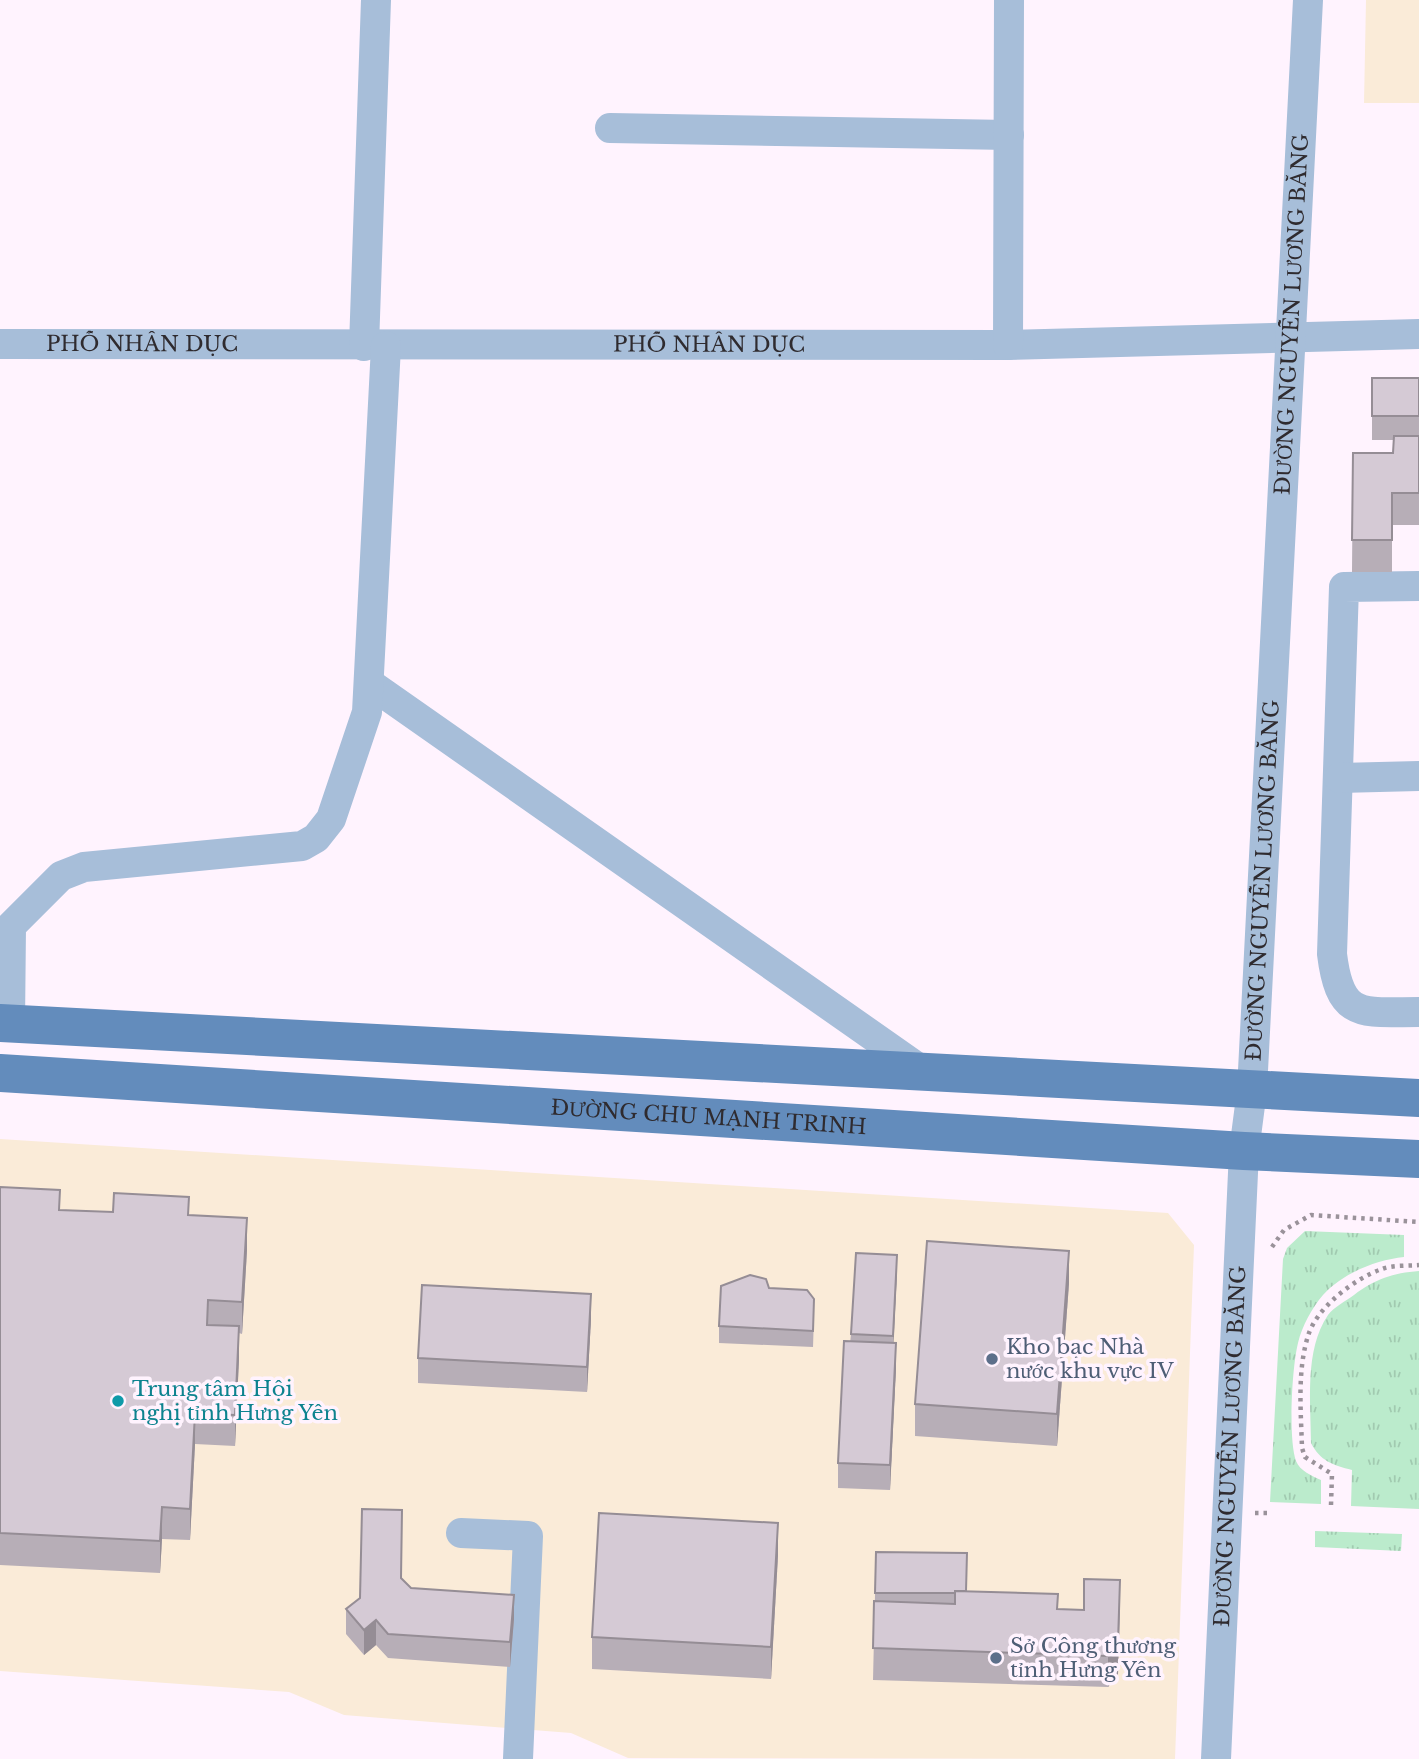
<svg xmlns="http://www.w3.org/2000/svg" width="1419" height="1759" font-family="'Libre Baskerville',serif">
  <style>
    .commercial { fill: #faebd8 }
    .grass { fill: url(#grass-tufts) }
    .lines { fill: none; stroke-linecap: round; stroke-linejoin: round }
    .path { stroke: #9a929a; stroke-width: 4.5; stroke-dasharray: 3.5 5; stroke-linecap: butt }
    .minor { stroke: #a7bed9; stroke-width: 30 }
    .major { stroke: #638cbc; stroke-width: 38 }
    .wall { fill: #b7aeb7 }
    .shaded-wall { fill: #958d95 }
    .building { fill: #d5cad5; stroke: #958d95; stroke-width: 2 }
    .service-dot { fill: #5c6f8a; stroke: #fff3fe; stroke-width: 2.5 }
    .culture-dot { fill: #0f9aa8; stroke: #fff3fe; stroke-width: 2.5 }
    .labels { text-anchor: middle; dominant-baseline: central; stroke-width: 7; stroke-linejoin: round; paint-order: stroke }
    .street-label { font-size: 21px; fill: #2f2b2f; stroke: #fff3fe }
    .service-label { font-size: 21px; fill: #4e5e75; stroke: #fff3fe; text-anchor: start }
    .culture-label { font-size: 21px; fill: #0d838f; stroke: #fff3fe; text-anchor: start }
  </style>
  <defs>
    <pattern id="grass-tufts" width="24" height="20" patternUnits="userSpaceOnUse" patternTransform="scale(1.75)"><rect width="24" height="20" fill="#bbebcc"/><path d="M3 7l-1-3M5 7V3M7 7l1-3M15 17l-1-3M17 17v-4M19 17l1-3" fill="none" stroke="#a1cab0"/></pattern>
  </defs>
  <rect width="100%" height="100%" fill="#fff3fe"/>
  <g class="commercial">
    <path d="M1366 0H1419V103H1364Z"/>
    <path d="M0 1139 1168 1213 1194 1245 1175 1759 628 1758 571 1733 344 1715 289 1692 0 1671Z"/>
  </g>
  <g class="grass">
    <path d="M1305 1231 1404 1235V1257C1376 1260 1343 1273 1323 1295 1312 1308 1302 1326 1298 1343 1292 1367 1288 1438 1296 1461 1300 1471 1312 1476 1321 1480V1504L1270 1502 1283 1259 1287 1248Z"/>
    <path d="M1419 1271V1509L1351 1506 1352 1470C1333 1465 1320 1461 1311 1443 1311 1403 1304 1350 1328 1315 1334 1307 1346 1301 1354 1295 1375 1279 1393 1273 1419 1271Z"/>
    <path d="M1315 1531 1402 1534 1401 1551 1315 1547Z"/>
  </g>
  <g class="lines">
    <g class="path">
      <path d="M1272 1247 1284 1230 1311 1215 1419 1222"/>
      <path d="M1331 1505 1332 1474 1305 1457 1302 1448C1301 1412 1297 1371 1308 1336 1316 1308 1355 1278 1382 1269 1392 1265 1407 1266 1419 1265"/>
      <path d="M1255 1513H1269"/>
    </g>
    <g class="minor">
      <path d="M610 128 1009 135"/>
      <path id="s1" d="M0 344 1008 345 1419 334"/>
      <path d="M1008 345 1009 0"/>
      <path d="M364 346 376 0"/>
      <path d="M1419 586 1344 587 1332 954C1340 1020 1362 1012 1419 1012"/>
      <path d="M369 683 927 1074"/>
      <path d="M1339 778 1419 776"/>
      <path d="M10 1024 11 926 61 876 84 867 302 846 316 838 331 819 367 712 386 346"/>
      <path d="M461 1533 528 1536 518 1759"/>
      <path id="s2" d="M1216 1759 1244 1151 1252 1090 1308 0"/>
    </g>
    <g class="major">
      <path d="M0 1023 1419 1098"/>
      <path id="s3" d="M0 1073 1244 1151 1419 1159"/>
    </g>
  </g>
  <g class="wall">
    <path d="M1372 378H1419V525H1392V572H1352L1353 453H1393V440H1372Z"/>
    <path d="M0 1187 60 1210 189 1215 247 1250 242 1334 239 1333V1358L235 1446 195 1444 190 1540 162 1539 160 1573 0 1565Z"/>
    <path d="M897 1272 893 1343 896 1368 890 1490 838 1488V1463L851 1334Z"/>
    <path d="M1069 1283 1057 1446 915 1436V1404Z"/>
    <path d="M769 1288 814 1315 813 1347 719 1343V1326Z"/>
    <path d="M591 1319 587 1392 418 1383V1358Z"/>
    <path d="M876 1552 966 1591 1058 1609 1120 1611 1118 1674 1108 1687 873 1680Z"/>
    <path d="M778 1555 771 1679 592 1669V1637Z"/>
    <path d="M402 1579 411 1588 514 1619 510 1667 388 1658 376 1645 364 1655 346 1634V1609L360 1598Z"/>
  </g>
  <g class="shaded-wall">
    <path d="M247 1218V1250L242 1334V1302Z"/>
    <path d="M1069 1251V1283L1057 1446V1414Z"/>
    <path d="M897 1255V1272L893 1353V1336Z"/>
    <path d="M591 1294V1319L587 1392V1367Z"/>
    <path d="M239 1326V1358L235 1446V1415Z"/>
    <path d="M896 1343V1368L890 1490V1465Z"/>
    <path d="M195 1413V1444L190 1540V1509Z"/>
    <path d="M162 1507V1539L160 1573V1541Z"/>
    <path d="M778 1523V1555L771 1679V1647Z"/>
    <path d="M1120 1580 1118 1674 1108 1687V1656Z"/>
    <path d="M514 1595V1619L510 1667V1642Z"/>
    <path d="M376 1620V1645L364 1655V1630Z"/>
  </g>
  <g class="building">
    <rect x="1372" y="378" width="47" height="38"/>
    <path d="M1394 436H1419V493H1392V540H1352L1353 453H1393Z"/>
    <path d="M0 1187 60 1190 59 1210 113 1212 114 1193 189 1197 188 1215 247 1218 242 1302 208 1300 207 1325 239 1326 235 1415 195 1413 190 1509 162 1507 160 1541 0 1533Z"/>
    <path d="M927 1241 1069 1251 1057 1414 915 1404Z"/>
    <path d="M856 1253 897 1255 893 1336 851 1334Z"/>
    <path d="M750 1275 766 1279 769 1288 807 1290 814 1299 813 1331 719 1326 721 1286Z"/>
    <path d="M422 1285 591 1294 587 1367 418 1358Z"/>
    <path d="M844 1341 896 1343 890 1465 838 1463Z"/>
    <path d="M362 1509 402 1510 401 1578 411 1588 514 1595 510 1642 388 1634 376 1620 364 1630 346 1609 360 1598Z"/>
    <path d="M599 1513 778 1523 771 1647 592 1637Z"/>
    <path d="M876 1552 967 1553 966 1591H955V1593H875Z"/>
    <path d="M1084 1579 1120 1580 1118 1642 1108 1656 873 1648 874 1601 955 1604V1591L1058 1594 1057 1609 1084 1610Z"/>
  </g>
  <g class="service-dot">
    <circle cx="992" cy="1359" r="7"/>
    <circle cx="996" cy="1658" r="7"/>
  </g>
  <circle class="culture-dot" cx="118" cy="1401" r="7"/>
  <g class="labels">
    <g class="street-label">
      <text stroke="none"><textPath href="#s2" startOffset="1447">ĐƯỜNG NGUYỄN LƯƠNG BẰNG</textPath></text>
      <text stroke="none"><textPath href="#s1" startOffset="142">PHỐ NHÂN DỤC</textPath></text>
      <text stroke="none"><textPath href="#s1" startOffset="709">PHỐ NHÂN DỤC</textPath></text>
      <text stroke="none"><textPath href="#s2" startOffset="880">ĐƯỜNG NGUYỄN LƯƠNG BẰNG</textPath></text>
      <text stroke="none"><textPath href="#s3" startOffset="710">ĐƯỜNG CHU MẠNH TRINH</textPath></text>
      <text stroke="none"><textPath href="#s2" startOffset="313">ĐƯỜNG NGUYỄN LƯƠNG BẰNG</textPath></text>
    </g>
    <g class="service-label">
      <text x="1006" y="1347">Kho bạc Nhà<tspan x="1006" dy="24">nước khu vực IV</tspan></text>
      <text x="1010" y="1646">Sở Công thương<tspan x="1010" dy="24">tỉnh Hưng Yên</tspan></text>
    </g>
    <g class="culture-label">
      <text x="132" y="1389">Trung tâm Hội<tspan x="132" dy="24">nghị tỉnh Hưng Yên</tspan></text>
    </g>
  </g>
</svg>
